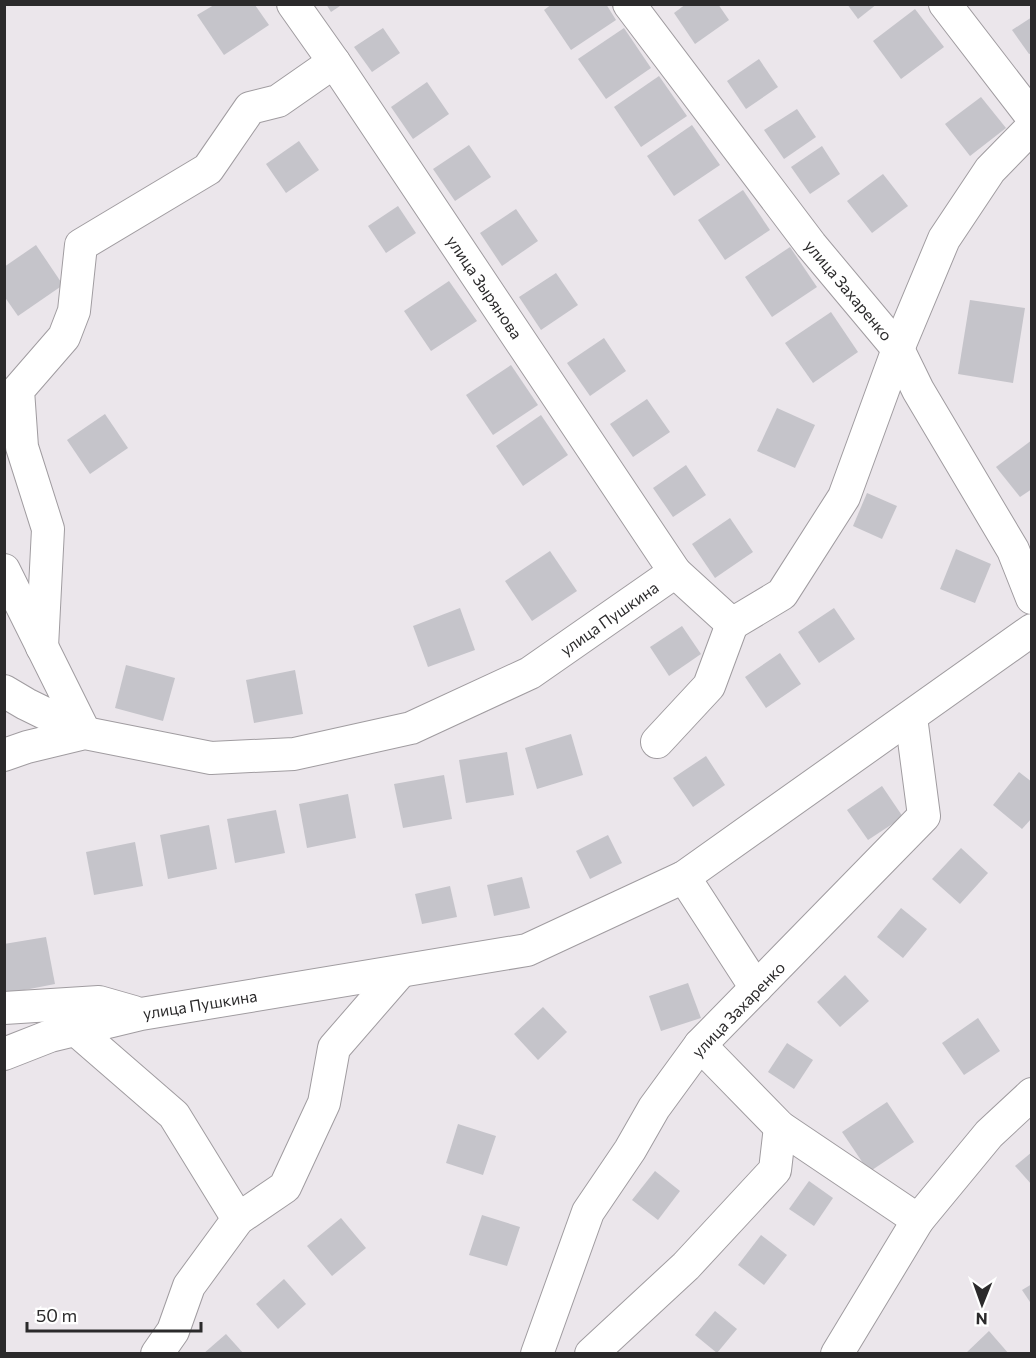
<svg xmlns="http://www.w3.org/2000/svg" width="1036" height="1358" font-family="Commissioner,sans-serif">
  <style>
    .building { fill: #c5c4ca }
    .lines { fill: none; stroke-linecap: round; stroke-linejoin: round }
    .minor-casing { stroke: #a09ca0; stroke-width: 34 }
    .minor { stroke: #fff; stroke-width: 32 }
    .labels { text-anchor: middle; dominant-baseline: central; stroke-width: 6; stroke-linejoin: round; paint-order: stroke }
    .street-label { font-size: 16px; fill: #2b2a2b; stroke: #fff }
  </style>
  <rect width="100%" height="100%" fill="#ebe6eb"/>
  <g class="building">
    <path d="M326 4H343L331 12Z"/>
    <path d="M552 4H606L616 20 571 50 544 10Z"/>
    <path d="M686 4H718L729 20 695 44 674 13Z"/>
    <path d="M847 4H877L858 19Z"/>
    <path d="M214 5H255L269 25 224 55 197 15Z"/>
    <path d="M915 9 944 47 901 79 873 41Z"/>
    <path d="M1032 17V53L1029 54 1012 30Z"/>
    <path d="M383 28 400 53 372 72 354 47Z"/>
    <path d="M624 28 651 68 606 99 578 59Z"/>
    <path d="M759 59 778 87 746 109 727 81Z"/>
    <path d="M659 76 687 116 641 147 614 107Z"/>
    <path d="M427 82 449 114 413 139 391 107Z"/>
    <path d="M981 97 1006 128 970 156 945 124Z"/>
    <path d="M797 109 816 137 784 159 764 130Z"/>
    <path d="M692 125 720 165 674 196 647 156Z"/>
    <path d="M299 141 319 170 286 193 266 164Z"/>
    <path d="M469 145 491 177 455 201 433 169Z"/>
    <path d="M822 146 840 174 810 194 791 167Z"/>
    <path d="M883 174 908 206 872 233 847 201Z"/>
    <path d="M743 190 770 230 725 260 698 220Z"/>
    <path d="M398 206 416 233 386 253 368 226Z"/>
    <path d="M516 209 538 241 502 266 480 233Z"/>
    <path d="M36 245 63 285 18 316 4 296V267Z"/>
    <path d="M790 247 817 287 772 317 745 277Z"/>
    <path d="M556 273 578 305 541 330 519 297Z"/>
    <path d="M449 281 477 321 431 351 404 311Z"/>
    <path d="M970 300 1025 308 1013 383 958 374Z"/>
    <path d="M831 312 858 352 813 383 785 343Z"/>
    <path d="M604 338 626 371 590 396 567 363Z"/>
    <path d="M511 365 538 405 493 435 466 395Z"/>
    <path d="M647 399 670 432 633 457 610 424Z"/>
    <path d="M777 408 815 425 795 468 757 451Z"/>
    <path d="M105 414 128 448 90 474 67 440Z"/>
    <path d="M541 415 568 455 523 486 496 446Z"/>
    <path d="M1032 440V489L1020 497 996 467Z"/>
    <path d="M686 465 706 495 673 517 653 488Z"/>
    <path d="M867 493 897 506 882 539 853 526Z"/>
    <path d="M730 518 753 552 715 578 692 544Z"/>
    <path d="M956 549 991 564 975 603 940 589Z"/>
    <path d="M550 551 577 591 532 621 505 581Z"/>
    <path d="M460 608 475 650 428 667 413 626Z"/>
    <path d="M834 608 855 639 819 663 798 632Z"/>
    <path d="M682 626 701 654 669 676 650 647Z"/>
    <path d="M780 653 801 684 766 708 745 677Z"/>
    <path d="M126 665 175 678 163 721 115 708Z"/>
    <path d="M295 670 303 714 254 723 246 680Z"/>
    <path d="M571 734 583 775 537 789 525 748Z"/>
    <path d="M507 752 514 795 466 803 459 760Z"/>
    <path d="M706 756 725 785 693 807 673 778Z"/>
    <path d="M1019 772 1032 782V818L1022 829 993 805Z"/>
    <path d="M444 775 452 819 403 828 394 784Z"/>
    <path d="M882 786 903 817 868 840 847 810Z"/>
    <path d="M348 794 356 838 307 848 299 804Z"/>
    <path d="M276 810 285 853 235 863 227 819Z"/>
    <path d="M209 825 217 869 168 879 160 835Z"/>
    <path d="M608 835 622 863 590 879 576 851Z"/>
    <path d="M135 842 143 886 94 895 86 852Z"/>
    <path d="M961 848 988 873 960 904 932 879Z"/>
    <path d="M522 877 530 908 494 916 487 885Z"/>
    <path d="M450 886 457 917 422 924 415 894Z"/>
    <path d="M901 908 927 929 903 958 877 937Z"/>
    <path d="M46 937 55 984 4 994V944Z"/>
    <path d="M845 975 869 1001 840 1027 817 1002Z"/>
    <path d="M688 983 701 1018 661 1031 649 996Z"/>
    <path d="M543 1007 567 1032 538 1060 514 1034Z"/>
    <path d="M978 1018 1000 1051 964 1075 942 1043Z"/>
    <path d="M787 1043 813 1060 794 1089 768 1072Z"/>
    <path d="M887 1102 914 1142 869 1172 842 1132Z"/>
    <path d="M458 1124 496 1136 483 1175 446 1163Z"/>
    <path d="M1032 1152V1185L1015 1166Z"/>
    <path d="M655 1171 680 1191 658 1220 632 1200Z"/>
    <path d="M809 1181 833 1198 814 1226 789 1209Z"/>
    <path d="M482 1215 520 1227 507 1266 469 1255Z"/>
    <path d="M341 1218 366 1248 332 1276 307 1246Z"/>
    <path d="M761 1235 787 1255 764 1285 738 1265Z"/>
    <path d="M284 1279 306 1304 278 1329 256 1304Z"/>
    <path d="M1032 1284V1305L1022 1290Z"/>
    <path d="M715 1311 737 1329 717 1353 695 1335Z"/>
    <path d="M989 1331 1009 1354H965Z"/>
    <path d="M226 1334 244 1354H203Z"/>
  </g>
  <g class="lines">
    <g class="minor-casing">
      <g id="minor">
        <path d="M293 4 334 62 675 572"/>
        <path d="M629 4 811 245 898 349 918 390 1013 550 1032 598"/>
        <path d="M945 4 1032 117"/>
        <path d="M4 570 85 733 26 704 4 691"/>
        <path d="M42 647 48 529 22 447 18 390 64 337 74 311 81 245 208 169 250 108 278 101 334 62"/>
        <path d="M657 742 709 686 732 624"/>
        <path d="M4 755 27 747 85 733 211 758 294 754 411 728 530 673 675 572 732 624 782 594 844 497 898 349 944 239 990 170 1032 127"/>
        <path d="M684 877 756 988"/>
        <path d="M4 1008 99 1002 134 1012"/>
        <path d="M76 1030 174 1115 238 1219"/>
        <path d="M700 1045 780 1127 918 1220"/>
        <path d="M4 1054 50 1036 141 1014 527 950 684 877 1032 630"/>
        <path d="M157 1354 173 1331 189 1286 238 1219 285 1187 324 1103 334 1048 400 972"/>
        <path d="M537 1354 588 1212 630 1150 654 1108 700 1045 924 816 911 717"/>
        <path d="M591 1354 686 1266 775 1170 780 1127"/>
        <path d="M837 1354 918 1220 989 1134 1032 1094"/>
      </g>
    </g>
    <use href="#minor" class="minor"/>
  </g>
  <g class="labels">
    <g class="street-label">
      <text transform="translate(485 287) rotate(56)">улица Зырянова</text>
      <text transform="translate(849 290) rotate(50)">улица Захаренко</text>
      <text transform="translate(609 618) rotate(-35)">улица Пушкина</text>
      <text transform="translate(200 1004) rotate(-9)">улица Пушкина</text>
      <text transform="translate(738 1009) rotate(-46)">улица Захаренко</text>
    </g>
  </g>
  <rect width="1036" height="1358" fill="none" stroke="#2b2a2b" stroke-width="12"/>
  <g transform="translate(982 1304) rotate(181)" stroke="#ffffff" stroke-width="4.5" paint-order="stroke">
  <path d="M0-4.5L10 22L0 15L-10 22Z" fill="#2b2a2b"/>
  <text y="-9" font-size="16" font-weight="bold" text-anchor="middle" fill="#2b2a2b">N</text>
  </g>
  <path d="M27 1322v9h174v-9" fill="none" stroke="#2b2a2b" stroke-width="3"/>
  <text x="36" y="1322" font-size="18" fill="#2b2a2b" stroke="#ffffff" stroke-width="4.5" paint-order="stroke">50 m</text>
</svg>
